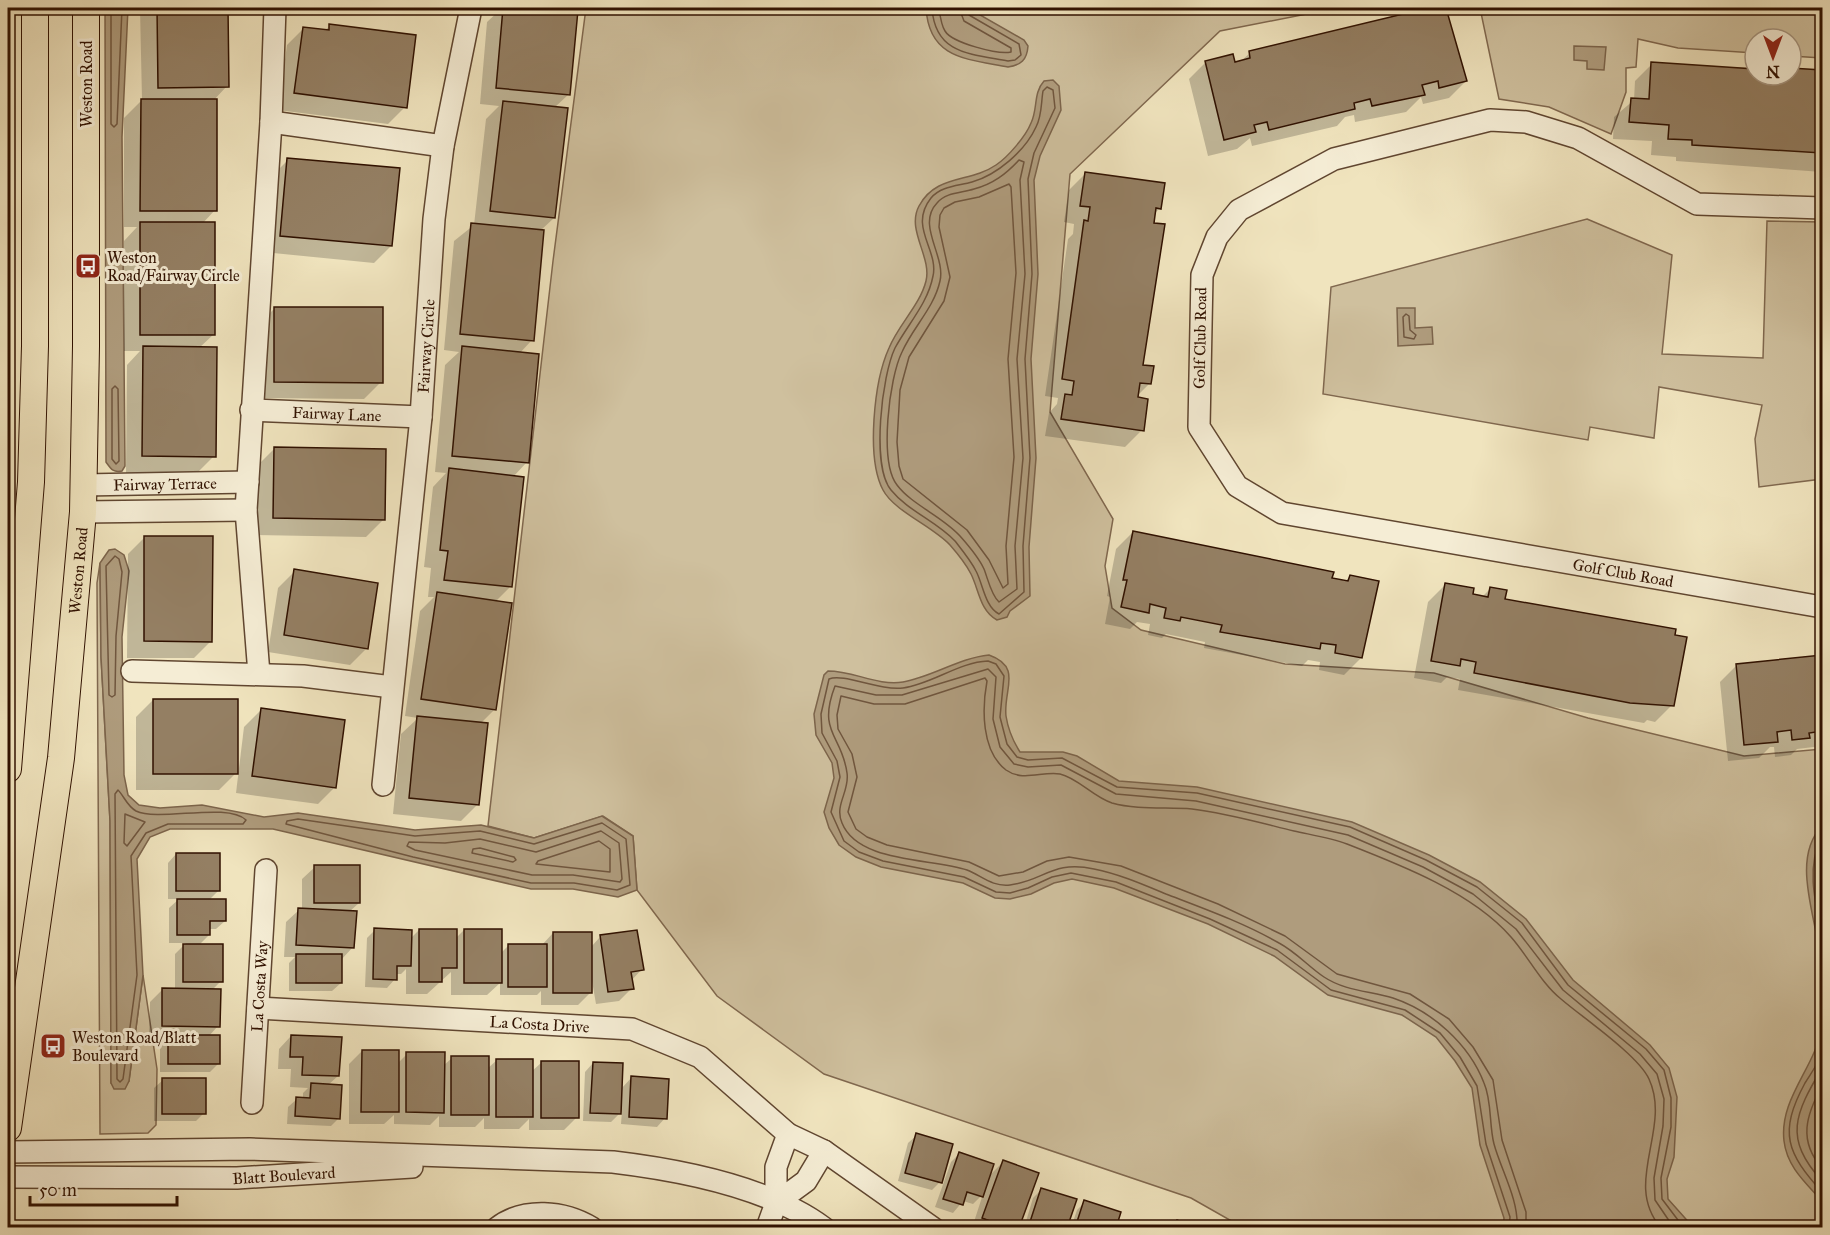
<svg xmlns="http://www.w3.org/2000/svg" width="1830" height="1235" font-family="'IM FELL Great Primer',serif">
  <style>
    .green { fill: #cfc09e; stroke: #80684f; stroke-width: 1.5 }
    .water { fill: #af9c7d; stroke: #7c644b; stroke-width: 1.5 }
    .shadow { fill: #0003 }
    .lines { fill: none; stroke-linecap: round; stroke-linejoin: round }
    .shore { stroke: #70563e; stroke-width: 1.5 }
    .building { fill: #947f63; stroke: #301100; stroke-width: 1.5 }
    .minor-casing { stroke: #604630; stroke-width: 24 }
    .major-casing { stroke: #301100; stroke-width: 28 }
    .minor { stroke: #f5edd5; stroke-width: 21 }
    .major { stroke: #f0e4be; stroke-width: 26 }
    .labels { text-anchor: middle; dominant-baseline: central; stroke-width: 6; stroke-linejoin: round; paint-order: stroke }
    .street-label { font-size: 16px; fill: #301100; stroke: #f5edd5 }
    .poi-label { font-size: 16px; fill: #301100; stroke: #f5edd5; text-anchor: start }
  </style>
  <rect width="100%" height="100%" fill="#f0e4be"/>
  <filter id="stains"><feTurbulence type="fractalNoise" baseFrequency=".00333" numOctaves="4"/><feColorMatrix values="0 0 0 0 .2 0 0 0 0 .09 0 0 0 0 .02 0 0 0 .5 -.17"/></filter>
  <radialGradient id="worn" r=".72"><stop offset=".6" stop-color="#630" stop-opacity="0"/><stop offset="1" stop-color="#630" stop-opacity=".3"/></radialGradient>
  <g class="green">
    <path d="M586 8H1337L1220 31 1070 174 1050 412 1113 519 1105 566 1112 608 1141 630 1285 664 1434 673 1588 718 1744 756 1822 749V1227H1242L1191 1198 824 1074 717 996 637 890 633 836 603 816 534 838 488 826 553 261Z"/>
    <path d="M1480 8H1822V58L1791 56V39H1755V53L1678 48 1638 39 1636 67 1626 68V92L1611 134 1549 107 1499 99Z"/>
    <path d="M1587 219 1672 255 1662 354 1763 358 1767 221 1822 222V479L1759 487 1755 439 1762 405 1659 387 1654 438 1590 427 1588 440 1323 394 1331 287Z"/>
    <path d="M100 563 101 657 110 821 111 1083 129 1081 143 975 157 1069 156 1125 148 1133 100 1134 97 583Z"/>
  </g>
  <g class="water">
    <path d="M105 8H128L122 137 125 466 122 471C113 473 111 469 106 462Z"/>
    <path d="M926 8H968L1024 40 1028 46C1027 60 1021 65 1008 67 967 59 929 59 926 8Z"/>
    <path d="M1574 46 1606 47 1604 70 1587 69V61L1574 60Z"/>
    <path d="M1053 80 1059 86 1061 110 1040 156 1034 180 1038 274 1031 359 1036 458 1029 547 1030 596 1010 611 1007 617 997 620C980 611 979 590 971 574 966 564 957 553 950 545 932 526 894 511 883 490 866 458 874 381 889 348 899 324 920 305 926 281 932 257 906 230 919 206 936 174 970 183 996 165 1008 157 1026 136 1031 123 1038 109 1033 93 1044 81Z"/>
    <path d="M1397 308H1415V328L1432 327 1433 344 1398 346Z"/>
    <path d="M115 549 124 555 129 571 122 637 124 775 128 795 139 805 160 808 202 805 264 817 298 813 415 830 481 825 534 838 602 816 633 836 637 890 618 897 573 889H531L273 829H170L150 837 137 859 143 975 129 1081 125 1089H114L111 1083 110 821 101 657 100 563 109 550Z"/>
    <path d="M989 655C1023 667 1003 690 1006 716 1008 729 1013 741 1020 752H1063L1077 756 1119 781 1197 787 1352 822 1429 855 1480 882 1526 919 1573 980 1650 1045 1669 1068 1677 1097 1674 1157 1667 1179 1668 1199 1693 1227H1503L1504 1218 1480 1145 1472 1088 1455 1061 1436 1037 1402 1015 1328 995 1274 956 1208 924 1114 888 1072 879 1054 883 1031 894 1010 899 995 898 963 883 881 867 856 857 839 845 829 828 824 812 834 778 832 763 816 735 814 714 824 675 828 671C854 671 877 686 903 682 932 677 959 658 989 655Z"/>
    <path d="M1822 826V1201C1806 1183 1787 1167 1784 1141 1779 1098 1816 1067 1822 1026 1825 1006 1823 969 1819 949 1814 912 1792 857 1822 826Z"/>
  </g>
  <g class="shadow">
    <path d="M140 8H226L227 86 213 101 215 210 202 224 214 334 199 348 214 456 197 473H126L127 365 140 351H124V241L137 227H124V118L142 100Z"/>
    <path d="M502 8 576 12 569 94 554 108V218L540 231 532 340 519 354 527 462 513 477 510 587 495 602V709L480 724 478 804 461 821 393 814 401 734 418 718 405 716 420 611 434 597H428L431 568 424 567 433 487 446 473 435 472 445 365 459 352 444 350 454 241 474 225 486 119 499 106 480 104 487 22Z"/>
    <path d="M1434 8H1445L1466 81 1449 98 1423 104 1421 97 1406 112 1355 122 1354 115 1345 117 1337 126 1252 146 1250 138 1237 149 1208 156 1189 79 1206 62 1234 63 1240 62 1250 53Z"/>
    <path d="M330 26 405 107 388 124 278 110 287 45 304 28 324 31Z"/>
    <path d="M1652 64 1755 68V75H1791V70L1822 71V172L1676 161V157L1651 155 1652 141 1613 139 1614 117 1634 100 1635 81Z"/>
    <path d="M288 160 391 246 374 263 263 252 271 177Z"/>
    <path d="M1086 173 1160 208 1154 214 1152 224 1142 366 1150 383 1135 398 1142 430 1125 447 1045 436 1049 413 1057 404 1058 398 1045 396 1068 239 1073 234 1074 224 1064 222 1069 190Z"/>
    <path d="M275 308 381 382 364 399 257 398 258 325Z"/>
    <path d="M274 449 383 520 366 537 256 535 257 466Z"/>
    <path d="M1133 532 1345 582 1350 576 1361 658 1344 675 1319 670 1320 662 1308 660 1302 666 1204 648 1205 642 1166 634 1162 638 1148 635 1150 624 1137 622 1130 629 1105 624 1110 597 1107 596 1116 549Z"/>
    <path d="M145 537 211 641 194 658H127L128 554Z"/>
    <path d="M295 571 367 648 350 665 268 652 278 588Z"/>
    <path d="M1445 585 1482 597 1490 589 1504 600 1672 705 1655 722 1647 720 1644 723 1458 690 1460 679 1447 677 1441 683 1414 678 1428 602Z"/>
    <path d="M1822 657V746L1797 749 1791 755 1775 757 1774 747H1770L1759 758 1728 761 1720 682 1737 665Z"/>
    <path d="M153 700 238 771 219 790H136V717Z"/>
    <path d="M261 710 335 787 318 804 236 793 244 727Z"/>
    <path d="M176 854 218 891 209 900 225 921 216 929H209V935L198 946 221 981 212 990 218 1026 208 1037 218 1064 210 1072H160V1045L167 1038H149L150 1002 163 989H175V954L186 943H169V908L179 899H168V863Z"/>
    <path d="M315 867 359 903 349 912 353 947 341 960V983L332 991H289V963L295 957H284L286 922 299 910H302V879Z"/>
    <path d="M375 930 410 939 419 930 456 938 464 930 500 954 508 946H541L553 933 591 947 600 937 642 969 631 981 632 988 619 1001 596 1004 592 981 591 992 578 1005H541V991L537 995H500V983L487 995H451V972L427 994H406V969L401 974H395V979L387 988 365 987 367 938Z"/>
    <path d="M291 1036 338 1076 328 1085 339 1118 331 1126 287 1124 288 1107 297 1099H303V1093L308 1088 290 1087 291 1069H278L279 1049Z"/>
    <path d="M362 1051 398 1063 407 1054 443 1066 452 1058 487 1069 497 1060 531 1072 541 1063 577 1117 564 1130H529V1119L519 1129H484V1118L475 1127H439V1116L430 1125 394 1124V1115L384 1124H349V1064Z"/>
    <path d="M593 1063 621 1089 632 1077 665 1118 657 1127 621 1124 622 1111 611 1122 583 1121 585 1072Z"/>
    <path d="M163 1080 204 1113 196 1121H154V1088Z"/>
    <path d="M917 1135 940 1182 932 1190 898 1181 908 1143Z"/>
    <path d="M959 1154 988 1177 1003 1162 1017 1228H972L983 1194 973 1204 963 1201 953 1213 935 1207 951 1162Z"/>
    <path d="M1042 1189 1066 1228H1024L1033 1198Z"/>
    <path d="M1085 1202 1114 1228H1071L1077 1210Z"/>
  </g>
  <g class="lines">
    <g class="shore">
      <path d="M111 8V124L114 127 117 124 122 8"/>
      <path d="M932 8C935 54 970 54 1008 61L1015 60 1021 55 1019 44 969 15 966 8"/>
      <path d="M939 8C940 15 941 25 945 31 952 43 999 55 1011 52V48L964 21 959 8"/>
      <path d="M1047 87 1053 90 1055 108 1034 153 1028 179 1032 274 1025 359 1030 458 1023 546 1024 592 999 614C985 607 983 584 976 571 971 561 962 550 955 541 936 521 908 511 891 490 871 466 882 375 895 348 908 324 928 303 933 276 939 250 908 227 931 198 941 186 958 186 972 182 997 175 1025 151 1036 127 1042 116 1041 103 1043 91Z"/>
      <path d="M1019 160 1024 162 1020 180 1025 274 1017 359 1023 458 1015 546 1017 589 999 602C991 595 988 579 984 569 979 558 968 545 960 536 942 516 912 505 897 485 879 462 889 378 902 352 913 327 934 308 940 281 946 256 916 225 937 203 946 192 962 193 974 189 993 184 1006 174 1019 160Z"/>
      <path d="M1009 184 1011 187 1016 273 1008 359 1014 457 1006 546 1008 584 1003 588 989 560 967 530 903 479 899 466 897 442 900 390 909 357 944 301 950 277 939 227 940 215 944 208 955 202 979 197Z"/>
      <path d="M1406 314 1409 316 1410 330 1416 335 1414 339 1404 337 1403 317Z"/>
      <path d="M115 386 118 389 119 461 116 464 112 459V389Z"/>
      <path d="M115 556 119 559 122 572 116 636 115 695 112 697 109 695 106 566Z"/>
      <path d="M118 790C124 796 127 806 136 811 159 822 227 802 246 820L243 824H168L146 833 131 856 137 975 123 1079 120 1082 117 1079 115 794Z"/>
      <path d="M125 814 145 822 127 846 124 843Z"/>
      <path d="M298 819 415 836 480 831 534 844 602 823 626 839 630 885 617 890 574 883H531L413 857 286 824 287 821Z"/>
      <path d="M601 831 619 843 622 879 620 882 573 875H532L415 850 407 846 409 842 445 843 480 839 536 852Z"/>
      <path d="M1822 836C1806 866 1815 902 1822 935"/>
      <path d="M599 841 610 849V872L536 864 538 861Z"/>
      <path d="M480 848 514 857 516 860 513 862 472 853 473 849Z"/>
      <path d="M1822 1050C1820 1062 1811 1073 1805 1083 1778 1133 1787 1153 1822 1192"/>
      <path d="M1822 1068C1795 1114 1783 1138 1822 1181"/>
      <path d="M1822 1086C1806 1115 1798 1141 1822 1168"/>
      <path d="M1509 1228 1510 1217 1486 1144 1477 1086 1460 1057 1440 1033 1405 1010 1331 990 1277 950 1210 919 1116 882 1071 873 1052 877 1028 888 1010 893 996 892 964 877 883 861 859 852 844 841 831 812 840 777 837 761 822 733 821 714 829 679C844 673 879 691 903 688 932 684 959 662 988 661L996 664 1004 676 1000 717 1007 744 1017 757 1028 760 1062 758 1117 787 1197 793 1350 827 1426 860 1477 887 1522 923 1568 985 1646 1049 1664 1070 1671 1098V1127L1661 1178 1662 1199 1684 1228"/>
      <path d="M1517 1228C1519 1200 1501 1170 1494 1144 1489 1125 1492 1101 1484 1083 1469 1044 1432 1011 1393 998 1370 991 1345 991 1324 977 1309 967 1296 952 1279 943 1244 923 1205 909 1166 894 1142 884 1119 874 1094 869 1052 860 1044 881 1010 885 992 887 982 876 967 870 931 858 858 863 842 823 834 805 850 791 847 773 842 735 817 733 835 686L876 695H902L988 669 996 677 993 719 1000 747 1014 764 1028 767 1061 765 1116 794 1196 801 1348 835 1423 867 1473 894 1516 929 1563 990 1640 1054 1657 1074 1664 1099 1663 1126 1654 1178 1655 1200 1674 1228"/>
      <path d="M1526 1228V1212L1502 1140 1493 1080 1473 1047 1449 1019 1410 994 1337 974 1285 936 1218 904 1121 866 1069 857 1047 861 1023 872 999 876 969 862 887 845 867 837 856 829 848 812 857 777 852 754 838 729 837 715 841 696 874 704H905L985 678 987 681C982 708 981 751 1006 770 1023 782 1042 771 1060 774 1078 778 1093 797 1112 803 1137 810 1166 807 1192 809 1226 813 1261 823 1294 831 1312 835 1331 838 1347 844 1401 865 1473 893 1511 937 1528 956 1541 983 1561 999 1583 1018 1638 1055 1649 1079 1672 1129 1622 1183 1661 1228"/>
    </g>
  </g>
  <g class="building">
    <path d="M157 8H228L229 87 158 88Z"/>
    <path d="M503 8 578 10 570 95 496 88Z"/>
    <path d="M1428 8H1446L1467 81 1439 88 1438 81 1422 85 1425 95 1372 106 1370 99 1354 103 1355 109 1269 130 1267 122 1254 125 1256 132 1224 140 1205 61 1233 54 1235 62 1250 58 1249 51Z"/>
    <path d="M329 24 416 35 407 108 294 93 303 27 329 30Z"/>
    <path d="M1651 62 1755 69V75H1791V68L1822 70V153L1692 145V140L1668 139 1669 125 1629 122 1631 98 1649 99Z"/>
    <path d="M141 99H217V211H140Z"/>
    <path d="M503 101 568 108 555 218 490 211Z"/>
    <path d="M287 158 400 168 392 246 280 236Z"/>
    <path d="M1085 172 1165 183 1161 209 1156 208 1154 223 1165 224 1143 365 1154 366 1151 384 1140 383 1138 397 1148 399 1144 431 1061 419 1065 394 1072 395 1074 381 1062 379 1084 220 1088 221 1090 207 1080 206Z"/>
    <rect x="140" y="222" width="75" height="113"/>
    <path d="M471 223 544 230 534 341 460 334Z"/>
    <path d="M274 307H383V383L274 382Z"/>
    <path d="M143 346 217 347 216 457 142 456Z"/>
    <path d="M462 346 539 354 529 463 452 456Z"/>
    <path d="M274 447 386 449 385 520 273 518Z"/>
    <path d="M449 468 524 477 512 587 444 580 448 551 440 550Z"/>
    <path d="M1133 531 1334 572 1332 578 1348 581 1350 575 1379 581 1362 658 1335 653 1336 645 1321 643 1320 649 1220 632 1222 625 1181 617 1180 621 1164 618 1166 608 1150 604 1149 613 1121 607 1127 580H1123Z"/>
    <path d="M144 536H213L212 642 144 641Z"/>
    <path d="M294 569 378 583 368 649 284 635Z"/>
    <path d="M1445 583 1474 588 1473 594 1488 597 1490 587 1507 590 1505 599 1676 629 1675 635 1687 637 1674 706 1630 703 1474 673 1476 662 1461 659 1460 666 1431 661Z"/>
    <path d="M437 592 512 603 496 710 421 699Z"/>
    <path d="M1822 655V731L1809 733 1810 738 1792 740 1791 730 1777 732 1778 742 1744 745 1736 664Z"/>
    <rect x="153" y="699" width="85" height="75"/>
    <path d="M261 708 345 720 336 788 252 776Z"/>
    <path d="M417 716 488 723 479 805 409 798Z"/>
    <rect x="176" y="853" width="44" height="38"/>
    <rect x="314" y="865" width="46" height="38"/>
    <path d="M177 899H226V921H210V935H177Z"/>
    <path d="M298 908 357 911 354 948 296 945Z"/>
    <path d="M374 928 412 930 411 966H397V980L373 979Z"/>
    <path d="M419 929H457V968H442V982H419Z"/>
    <rect x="464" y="929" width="38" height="54"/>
    <path d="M637 930 644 970 631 972 634 989 608 992 600 935Z"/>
    <rect x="553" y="932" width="39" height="61"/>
    <rect x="183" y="944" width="40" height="38"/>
    <rect x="508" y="944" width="39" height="43"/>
    <rect x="296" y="954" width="46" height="29"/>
    <path d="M162 988 221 989 220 1027 162 1026Z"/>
    <rect x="168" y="1035" width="52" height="29"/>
    <path d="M291 1035 342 1037 339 1076 302 1075 303 1057H290Z"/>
    <path d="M362 1050H399V1112H361Z"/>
    <path d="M406 1052H445L444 1113 406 1112Z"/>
    <rect x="451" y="1056" width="38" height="59"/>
    <rect x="496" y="1059" width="37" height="58"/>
    <rect x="541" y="1061" width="38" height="57"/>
    <path d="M593 1062 623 1063 621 1114 590 1113Z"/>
    <path d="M631 1076 669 1079 667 1119 629 1117Z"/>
    <rect x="162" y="1078" width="44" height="36"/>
    <path d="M311 1083 342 1085 340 1119 295 1116 296 1097 310 1098Z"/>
    <path d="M916 1133 953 1144 942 1183 905 1173Z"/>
    <path d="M959 1152 994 1164 983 1197 967 1192 963 1205 943 1199Z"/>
    <path d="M1003 1160 1039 1173 1019 1228H1009L982 1218Z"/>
    <path d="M1041 1188 1077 1199 1067 1228 1051 1224 1050 1228H1028Z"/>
    <path d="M1084 1200 1121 1212 1116 1228H1075Z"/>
    <path d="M1177 1220 1196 1228H1174Z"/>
    <path d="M1125 1221 1143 1228H1123Z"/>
  </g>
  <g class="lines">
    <g class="minor-casing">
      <g id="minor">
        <path d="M271 122 443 146"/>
        <path id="s1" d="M1822 208 1697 204 1578 138 1526 122 1490 120 1334 159 1239 210 1217 237 1202 275 1199 427 1237 486 1282 513 1822 607"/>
        <path id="s2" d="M251 410 421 417"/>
        <path id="s3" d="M83 485 248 482"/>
        <path d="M83 512 246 510"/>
        <path d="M132 671 303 676 392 687"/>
        <path d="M259 674 246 510 271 122 275 8"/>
        <path id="s4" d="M383 785 421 417 434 219 443 146 471 8"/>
        <path id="s5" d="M258 1008 632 1029 700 1057 788 1134 824 1151 933 1228"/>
        <path id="s6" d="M252 1103 266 870"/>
        <path d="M788 1134 776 1167V1203L806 1181 824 1151"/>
        <path d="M8 1152 250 1149 613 1162C680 1170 769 1187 824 1228"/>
        <path id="s7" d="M8 1177 237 1178 412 1167"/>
        <path d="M497 1228C524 1207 564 1211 592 1228"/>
        <path d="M767 1228 776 1203"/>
      </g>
    </g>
    <g class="major-casing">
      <g id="major">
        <path d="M8 769 31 482 35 346V8"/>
        <path id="s8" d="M8 1128 61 758 83 512 86 346V8"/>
      </g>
    </g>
    <use href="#minor" class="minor"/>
    <use href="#major" class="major"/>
  </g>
  <defs>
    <g id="bus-square" transform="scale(1.35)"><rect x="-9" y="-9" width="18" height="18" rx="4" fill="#8f2418" stroke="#f5edd5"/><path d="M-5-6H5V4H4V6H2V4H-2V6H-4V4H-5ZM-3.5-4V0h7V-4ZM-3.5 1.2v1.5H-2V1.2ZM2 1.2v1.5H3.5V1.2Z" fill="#fff"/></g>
  </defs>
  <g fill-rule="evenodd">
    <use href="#bus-square" x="88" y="266"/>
    <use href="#bus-square" x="53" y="1046"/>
  </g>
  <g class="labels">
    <g class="street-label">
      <text transform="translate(86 84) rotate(-90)">Weston Road</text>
      <text transform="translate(1200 338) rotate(-89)">Golf Club Road</text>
      <text stroke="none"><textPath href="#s4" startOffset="441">Fairway Circle</textPath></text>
      <text stroke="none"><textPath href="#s2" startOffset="86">Fairway Lane</textPath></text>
      <text stroke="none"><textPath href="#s3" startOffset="82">Fairway Terrace</textPath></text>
      <text stroke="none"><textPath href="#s8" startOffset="562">Weston Road</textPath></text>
      <text stroke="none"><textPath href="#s1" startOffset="1317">Golf Club Road</textPath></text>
      <text stroke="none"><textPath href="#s6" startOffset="117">La Costa Way</textPath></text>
      <text stroke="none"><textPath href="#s5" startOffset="282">La Costa Drive</textPath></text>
      <text stroke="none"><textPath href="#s7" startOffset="276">Blatt Boulevard</textPath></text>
    </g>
    <g class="poi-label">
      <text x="107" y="257">Weston<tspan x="107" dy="18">Road/Fairway Circle</tspan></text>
      <text x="72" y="1037">Weston Road/Blatt<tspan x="72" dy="18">Boulevard</tspan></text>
    </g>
  </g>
  <rect width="1830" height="1235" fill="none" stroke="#f0e4be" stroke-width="30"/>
  <rect x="9" y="9" width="1812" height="1217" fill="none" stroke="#301100" stroke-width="3"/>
  <rect x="15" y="15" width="1800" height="1205" fill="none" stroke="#301100" stroke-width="1.5"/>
  <g transform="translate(1773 57) rotate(180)"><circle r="28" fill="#f5edd5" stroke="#a69580" stroke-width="1.5"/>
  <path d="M0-4.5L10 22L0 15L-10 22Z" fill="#8f2418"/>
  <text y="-9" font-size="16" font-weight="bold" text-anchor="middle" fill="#301100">N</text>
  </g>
  <path d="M30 1196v9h147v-9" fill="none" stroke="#301100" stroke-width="3"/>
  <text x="39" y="1196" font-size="18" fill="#301100" stroke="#f5edd5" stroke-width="4.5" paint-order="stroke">50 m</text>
  <rect width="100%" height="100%" filter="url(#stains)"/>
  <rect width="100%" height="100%" fill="url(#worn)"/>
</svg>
